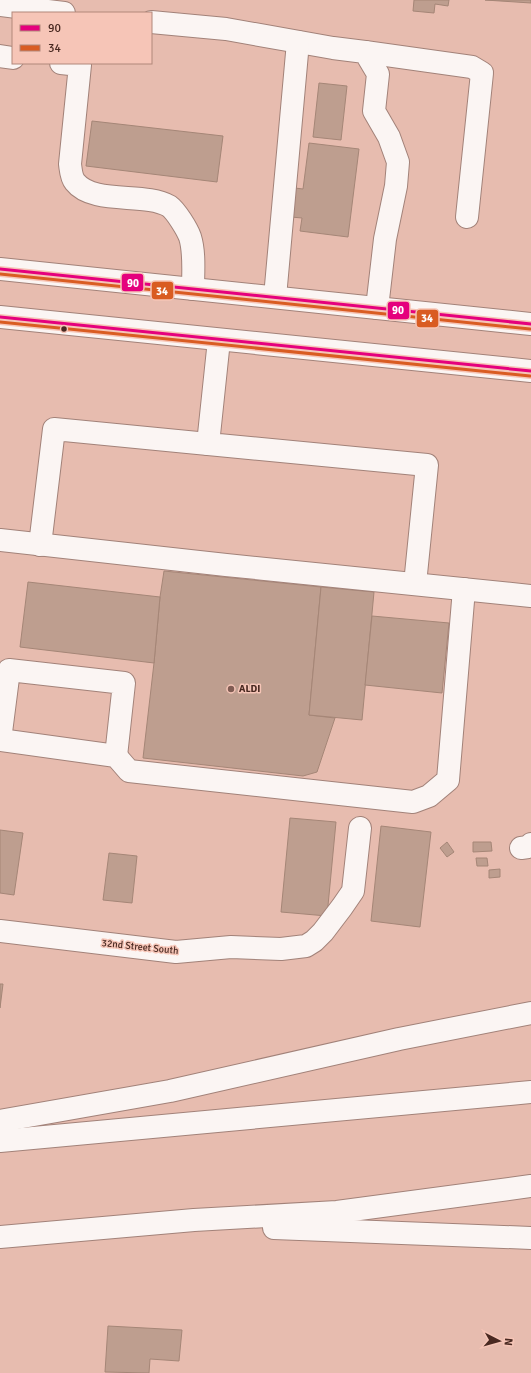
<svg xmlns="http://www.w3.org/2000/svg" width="531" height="1373" font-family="Signika,sans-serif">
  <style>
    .building { fill: #be9e8f; stroke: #a58677 }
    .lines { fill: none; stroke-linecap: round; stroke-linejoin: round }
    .minor-casing { stroke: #a28279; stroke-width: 24 }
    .highway-casing { stroke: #a28279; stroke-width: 24 }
    .minor { stroke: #fbf5f3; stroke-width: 22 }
    .highway { stroke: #fbf5f3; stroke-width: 22 }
    .bus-1-casing { stroke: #f6c5b7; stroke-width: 6 }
    .bus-2-casing { stroke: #f6c5b7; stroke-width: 6 }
    .bus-1 { stroke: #e5007d; stroke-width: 3 }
    .bus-2 { stroke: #d95c22; stroke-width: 3 }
    .bus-dot { fill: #492921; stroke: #f6c5b7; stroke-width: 1.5 }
    .poi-dot { fill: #805c53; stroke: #f6c5b7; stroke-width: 1.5 }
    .labels { text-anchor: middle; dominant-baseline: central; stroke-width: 3; stroke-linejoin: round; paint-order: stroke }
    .poi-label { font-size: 10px; font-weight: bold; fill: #492921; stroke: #f6c5b7; text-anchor: start }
    .street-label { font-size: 10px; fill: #492921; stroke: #f6c5b7 }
    .line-badge { stroke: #f6c5b7; stroke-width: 1.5 }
    .badge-label { font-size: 11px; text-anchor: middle; font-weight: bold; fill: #fff }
  </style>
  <rect width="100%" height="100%" fill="#e7bcaf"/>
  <g class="building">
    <path d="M414 0H449L448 6 435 4 434 13 413 11Z"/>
    <path d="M485 0H531V3Z"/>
    <path d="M319 83 347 86 341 140 313 137Z"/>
    <path d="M92 121 223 136 217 182 86 166Z"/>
    <path d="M309 143 359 149 348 237 300 231 302 218 291 217 295 188 303 189Z"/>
    <path d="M164 571 321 587 309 715 335 718 317 772 303 776 143 758 154 663 160 597Z"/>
    <path d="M28 582 160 597 154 663 20 647Z"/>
    <path d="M321 587 374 592 362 720 309 715Z"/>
    <path d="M372 616 449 623 442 693 365 685Z"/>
    <path d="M290 818 336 822 327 916 281 912Z"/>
    <path d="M381 826 431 832 420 927 371 921Z"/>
    <path d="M0 830 23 833 14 895 0 893Z"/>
    <path d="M447 842 454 852 447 857 440 848Z"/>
    <path d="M473 842H491L492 851 473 852Z"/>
    <path d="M109 853 137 856 132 903 103 900Z"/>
    <path d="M476 858H487L488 866H477Z"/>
    <path d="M500 869V877L489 878V870Z"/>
    <path d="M0 984H3L0 1008Z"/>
    <path d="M108 1326 182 1330 179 1361 150 1359 149 1373 105 1372Z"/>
  </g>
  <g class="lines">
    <g class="minor-casing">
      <g id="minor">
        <path d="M0 5 64 13"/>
        <path d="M151 22 226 29 333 48 365 52 378 74 374 111 389 137 398 162 396 186 385 239 377 308"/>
        <path d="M365 52 472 67 482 73 467 217"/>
        <path d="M0 56 13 58"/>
        <path d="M61 63 80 65 70 164C71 171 71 177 75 182 93 205 145 192 169 206 176 211 187 229 190 237 195 253 193 273 193 289"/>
        <path d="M275 297 298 42"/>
        <path d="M219 340 208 444 427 465 415 584"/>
        <path d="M0 540 226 565 531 596"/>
        <path d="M40 545 54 429 208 444"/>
        <path d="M0 740 116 756 129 771 413 802 429 796 448 780 464 589"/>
        <path d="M0 740 9 670 124 683 116 756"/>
        <path d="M521 848 528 847 531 844"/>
        <path d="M0 931 176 952 231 947 281 949 306 946 314 941 323 932 342 907 353 891 360 828"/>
      </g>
    </g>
    <g class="highway-casing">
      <g id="highway">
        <path d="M0 269 531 324"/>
        <path d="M0 317 531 371"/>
        <path d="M0 1121 170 1091 399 1039 531 1013"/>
        <path d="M0 1141 531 1092"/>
        <path d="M274 1228 531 1238"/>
        <path d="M0 1237 194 1220 337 1212 531 1186"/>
      </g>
    </g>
    <use href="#minor" class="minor"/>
    <use href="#highway" class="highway"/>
    <g class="bus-1-casing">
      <g id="bus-1">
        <path d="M0 269 531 324"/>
        <path d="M0 317 531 371"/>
      </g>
    </g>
    <g class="bus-2-casing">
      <g id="bus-2">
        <path d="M0 274 530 329"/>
        <path d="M0 322 530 376"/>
      </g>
    </g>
    <use href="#bus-1" class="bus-1"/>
    <use href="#bus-2" class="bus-2"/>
  </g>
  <circle class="bus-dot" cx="64" cy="329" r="3.5"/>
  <circle class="poi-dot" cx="231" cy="689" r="4"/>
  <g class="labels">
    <g class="poi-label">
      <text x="239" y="689">ALDI</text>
    </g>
    <g class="street-label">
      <text transform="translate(140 947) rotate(6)">32nd Street South</text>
    </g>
  </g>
  <g class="line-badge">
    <rect x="121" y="273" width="23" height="19" rx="4" fill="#e5007d"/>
    <rect x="151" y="281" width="23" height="19" rx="4" fill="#d95c22"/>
    <rect x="387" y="301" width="23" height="19" rx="4" fill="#e5007d"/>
    <rect x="416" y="309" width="23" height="19" rx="4" fill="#d95c22"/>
  </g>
  <g class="badge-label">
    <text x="133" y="287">90</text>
    <text x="162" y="295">34</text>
    <text x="398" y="314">90</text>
    <text x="427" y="322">34</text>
  </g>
  <rect x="12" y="12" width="140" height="52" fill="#f6c5b7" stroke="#b1877b"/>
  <rect x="20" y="25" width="20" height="6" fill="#e5007d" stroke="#b1877b"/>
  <text x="48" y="32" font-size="12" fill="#492921">90</text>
  <rect x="20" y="45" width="20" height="6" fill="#d95c22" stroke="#b1877b"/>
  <text x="48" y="52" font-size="12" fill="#492921">34</text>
  <g transform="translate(499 1341) rotate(96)" stroke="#f6c5b7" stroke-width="3" paint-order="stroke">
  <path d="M0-3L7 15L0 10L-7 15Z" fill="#492921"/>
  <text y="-6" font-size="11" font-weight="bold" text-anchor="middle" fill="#492921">N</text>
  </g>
</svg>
